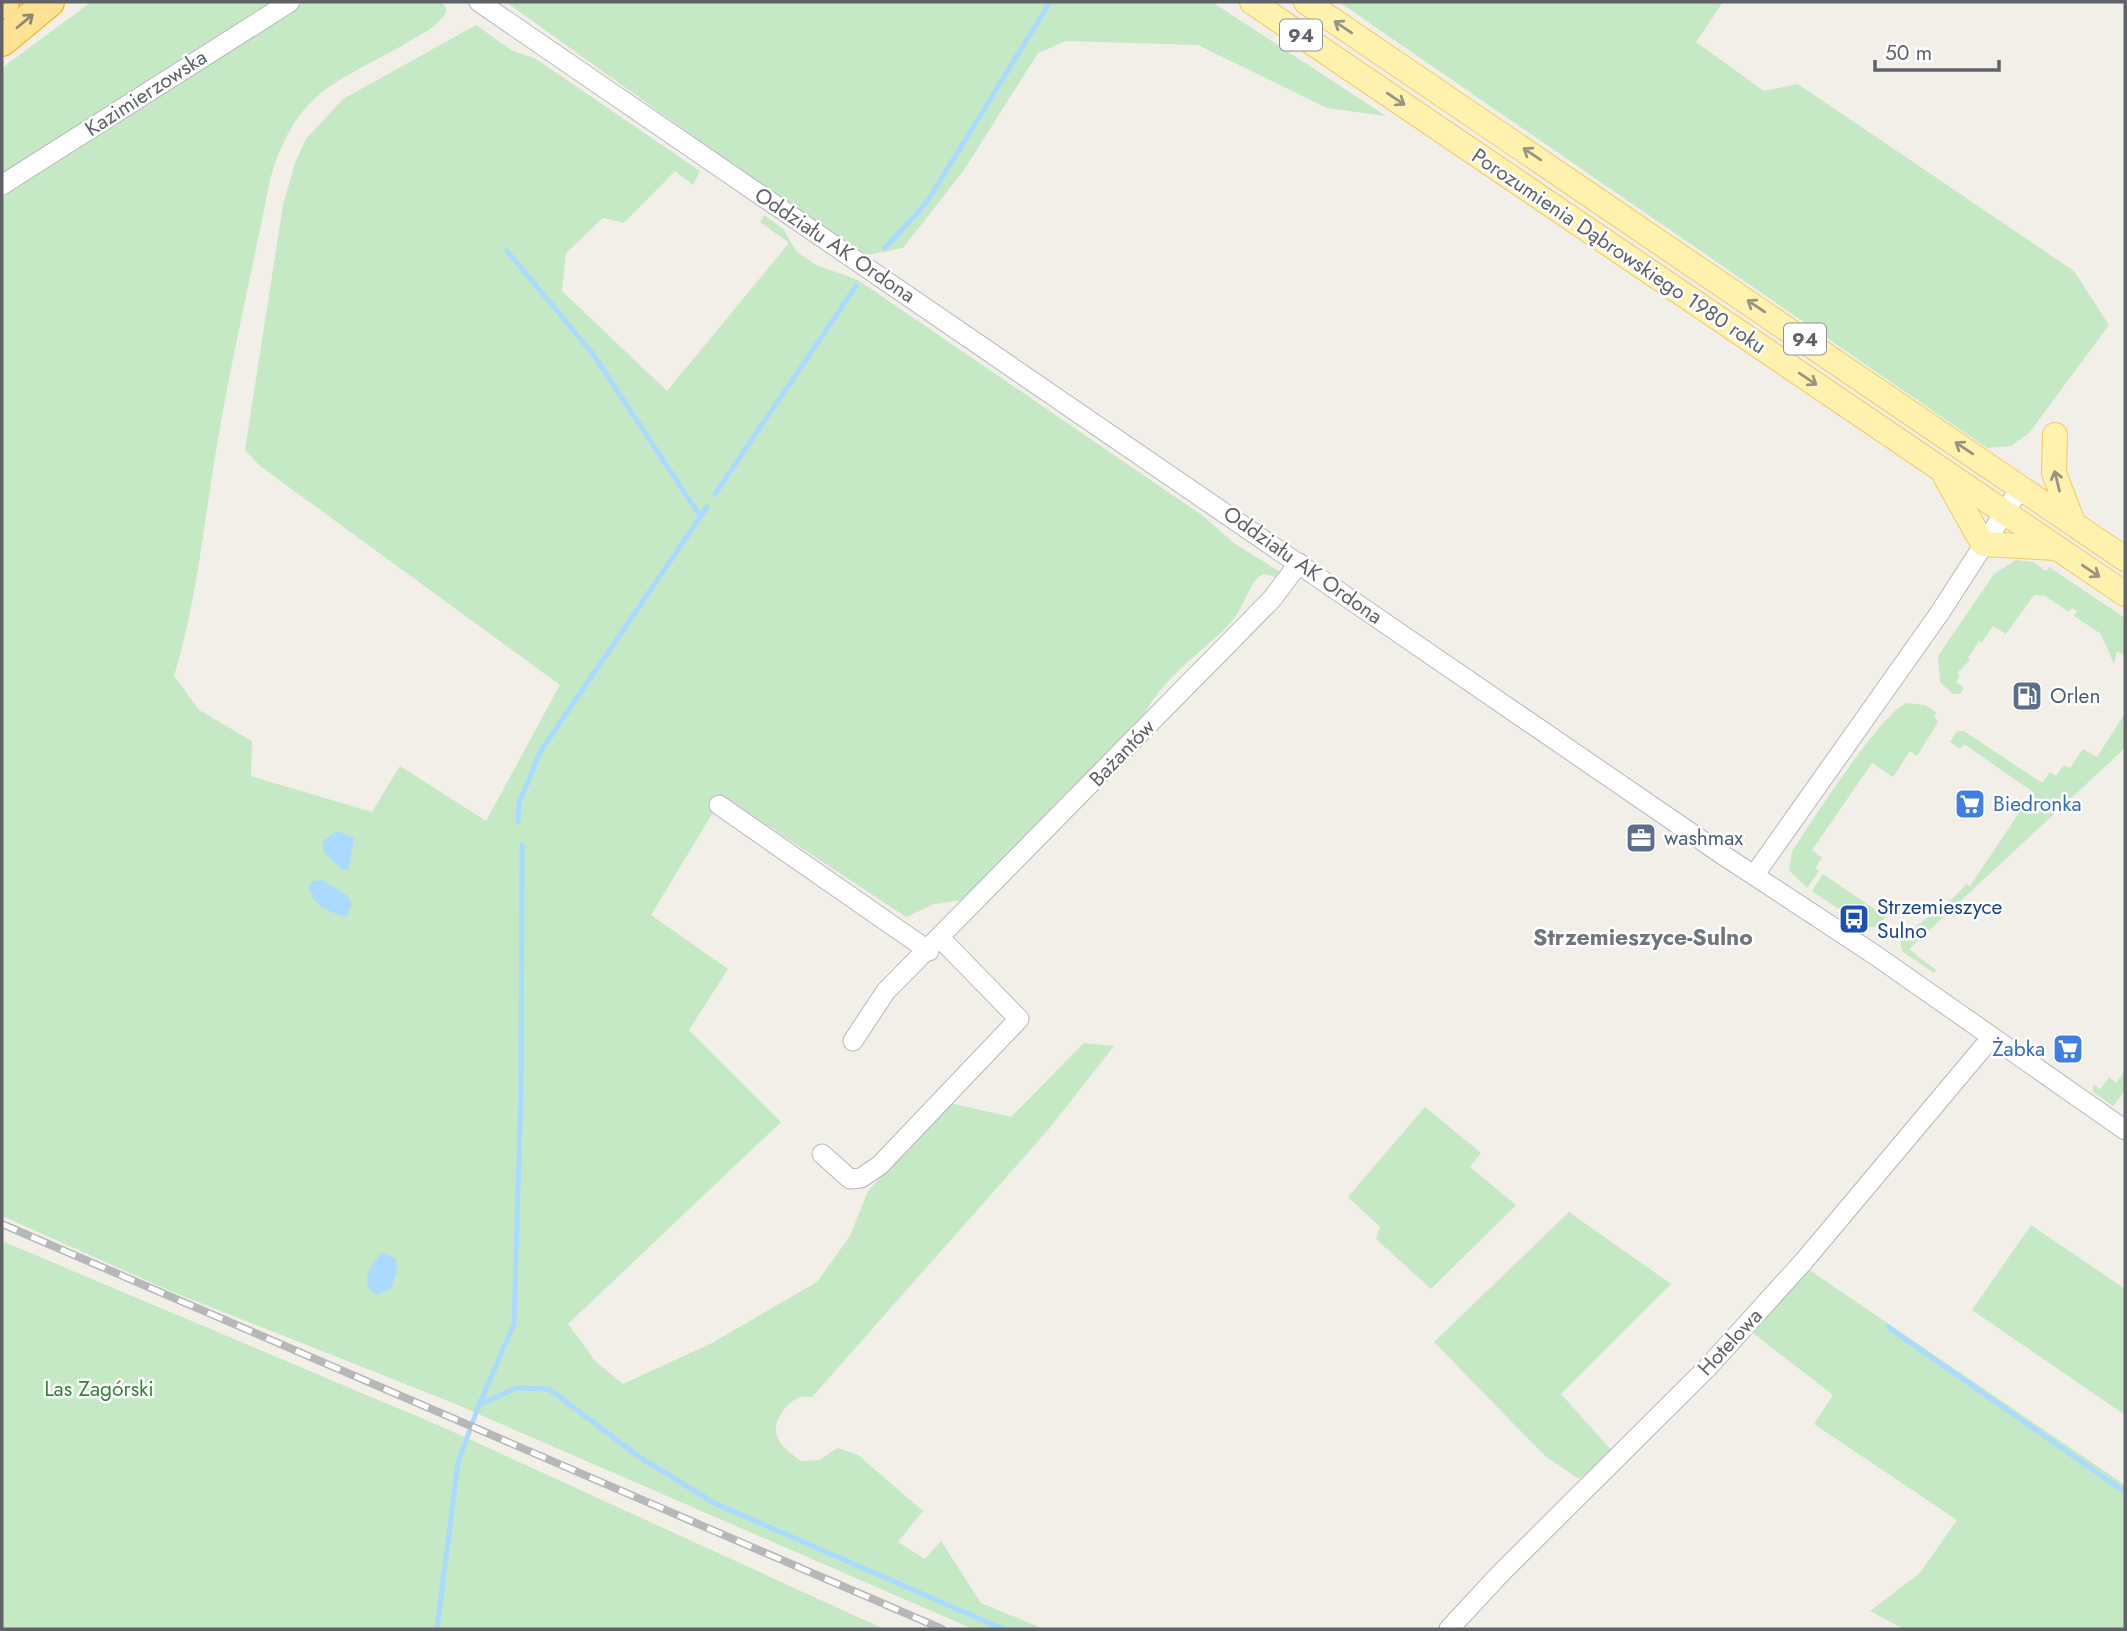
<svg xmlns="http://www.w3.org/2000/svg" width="2127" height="1631" font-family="Jost,sans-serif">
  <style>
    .green { fill: #c5e8c5 }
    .water { fill: #aadaff }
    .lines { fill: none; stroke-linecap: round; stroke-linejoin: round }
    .stream { stroke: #aadaff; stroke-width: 5 }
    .minor-casing { stroke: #b5b8bc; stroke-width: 21 }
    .major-casing { stroke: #f2c960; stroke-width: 26 }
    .highway-casing { stroke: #f9ab00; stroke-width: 32 }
    .minor { stroke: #fff; stroke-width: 19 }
    .major { stroke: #fff2af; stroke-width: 24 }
    .highway { stroke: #fde293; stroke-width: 30 }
    .rail-casing { stroke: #b6b7b8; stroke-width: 8 }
    .rail { stroke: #fff; stroke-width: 5; stroke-dasharray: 16; stroke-linecap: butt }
    .oneway { stroke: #8e8975 }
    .oneway2 { stroke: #979581 }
    .labels { text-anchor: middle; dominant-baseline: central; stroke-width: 5; stroke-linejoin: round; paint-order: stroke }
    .shield { fill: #fff; stroke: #8f9295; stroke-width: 2 }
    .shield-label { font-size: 19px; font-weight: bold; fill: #5f6368 }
    .street-label { font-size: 21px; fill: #5f6368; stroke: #fff }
    .service-label { font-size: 21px; fill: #4e5e75; stroke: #fff; text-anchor: start }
    .shop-label { font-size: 21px; fill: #366cbe; stroke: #fff; text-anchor: start }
    .transit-label { font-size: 21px; fill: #164399; stroke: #fff; text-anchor: start }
    .park-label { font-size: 21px; fill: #348238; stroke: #fff }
    .neighbourhood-label { font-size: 23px; font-weight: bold; fill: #70757a; stroke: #fff }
  </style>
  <rect width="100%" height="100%" fill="#f1efe8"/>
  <g class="green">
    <path d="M91 2H271L2 175V68Z"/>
    <path d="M305 2H442L447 10C441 25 423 33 410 41 335 85 297 88 270 180 252 272 230 364 215 457 203 531 196 603 174 676L199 710 252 741 251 776 372 812 400 766 486 821 560 685 260 466 245 450 283 205 295 163 306 139 343 99 476 25 511 50 536 59 700 171 693 185 675 171 624 223 603 218 566 253 562 291 667 391 789 243 760 222 764 215 783 229 797 252 816 265 858 280 1203 516 1234 543 1283 574 1281 578 1264 574 1258 577C1246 591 1242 613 1226 628 1192 660 1154 685 1137 730L971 899 934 904 906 917 723 796 651 915 728 969 689 1030 781 1122 568 1324 596 1362 623 1384 710 1344 817 1282 850 1236 868 1191 950 1103 1011 1117 1084 1043 1114 1046 1048 1130 812 1397C801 1395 795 1398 787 1406 766 1430 777 1445 801 1461L819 1460 838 1448 858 1455 923 1511 898 1542 925 1559 941 1541 981 1603 1044 1629H973L453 1403 168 1290 2 1216V197Z"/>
    <path d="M506 2H1212L1386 116 1327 108 1198 45 1066 41 1038 53 964 170 903 248 867 255 732 164Z"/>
    <path d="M1339 2H1723L1696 42 1764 91 1798 84 2074 271 2109 325 2029 433 2011 446 1987 448Z"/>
    <path d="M2016 560 2033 562 2046 571 2049 567 2125 618V656L2117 651 2114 664 2101 634 2074 616 2077 611 2072 608 2069 612 2045 596 2034 595 2006 634 1993 626 1982 642 1979 641 1968 658 1970 660 1957 673 1960 675 1956 682 1964 688 1960 694H1953L1940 682 1938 656 1994 574Z"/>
    <path d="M1907 703 1925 705 1937 713 1934 716 1938 722 1917 756 1910 751 1893 777 1872 763 1812 850 1822 858 1815 868 1819 871 1807 888 1789 870 1792 852C1808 826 1884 709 1907 703Z"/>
    <path d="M2125 713V748L1909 949 1936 970 1934 973 1903 952 1900 943C1910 925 1951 906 1966 884L1970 886 2033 792 1964 744 1960 749 1950 742 1957 731H1964L2042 783 2050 772 2056 776 2064 765 2070 768 2083 749 2097 757Z"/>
    <path d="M1823 874 1886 917 1876 927H1865L1812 891Z"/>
    <path d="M2125 1070V1091L2113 1106 2093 1092V1084L2100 1089 2109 1077 2116 1083Z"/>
    <path d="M1425 1107 1481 1153 1470 1167 1516 1205 1431 1289 1376 1239 1380 1227 1348 1197Z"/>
    <path d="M1569 1212 1671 1284 1561 1394 1613 1452 1579 1479 1545 1456 1434 1342Z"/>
    <path d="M2031 1225 2125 1289V1415L1972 1310Z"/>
    <path d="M2 1241 447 1429 884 1629H2Z"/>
    <path d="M1808 1269 2125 1485V1629H1904L1870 1611 1920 1573 1957 1520 1814 1424 1833 1395 1753 1333Z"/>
  </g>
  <g class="water">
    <path d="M337 831 354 838 348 870 341 869 323 851V841Z"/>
    <path d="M322 880 348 896 351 904 347 917C329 912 313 906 308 887L313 881Z"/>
    <path d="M382 1252 396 1259 397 1270 391 1288 376 1295C358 1283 371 1265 382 1252Z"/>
  </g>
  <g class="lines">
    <g class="stream">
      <path d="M885 248 927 202 1050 2"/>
      <path d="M507 251 593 354 700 516"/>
      <path d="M715 494 856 286"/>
      <path d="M518 822 519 803 540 752 707 507"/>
      <path d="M1888 1327 2125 1492"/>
      <path d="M480 1404 517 1388 549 1389 638 1456 714 1503 1003 1629"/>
      <path d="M437 1629 458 1462 479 1405 514 1324 521 1088 522 845"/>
    </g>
    <g class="minor-casing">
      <g id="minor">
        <path d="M479 2 1723 855 1875 955 2125 1130"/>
        <path d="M2 185 290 2"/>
        <path d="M719 805 929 951"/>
        <path d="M1755 874 1939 614 2021 487"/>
        <path d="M853 1041 886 991 1272 599 1299 563"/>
        <path d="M822 1154 850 1179 861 1178 880 1165 1019 1019 941 939"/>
        <path d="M1449 1629 1499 1575 1708 1367 1804 1261 1991 1038"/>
      </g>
    </g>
    <g class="major-casing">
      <g id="major">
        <path d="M1252 2 2125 594"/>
        <path d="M1306 2 2125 559"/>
        <path d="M2055 435 2054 473 2073 523"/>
        <path d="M1945 476 1983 544 2056 548"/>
      </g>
    </g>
    <g class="highway-casing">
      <g id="highway">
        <path d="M2 4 4 2"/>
        <path d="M2 41 49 2"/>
      </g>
    </g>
    <use href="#minor" class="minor"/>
    <use href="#major" class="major"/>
    <use href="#highway" class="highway"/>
    <g class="rail-casing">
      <path id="rail" d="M2 1224 942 1629"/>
    </g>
    <use href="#rail" class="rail"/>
  </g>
  <defs><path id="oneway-shaft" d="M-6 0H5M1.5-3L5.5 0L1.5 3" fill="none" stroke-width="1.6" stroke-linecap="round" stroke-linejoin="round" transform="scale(1.75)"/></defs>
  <use class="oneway" href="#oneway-shaft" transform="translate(25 21) rotate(-40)"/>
  <g class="oneway2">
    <use href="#oneway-shaft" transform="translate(1343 27) rotate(-146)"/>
    <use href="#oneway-shaft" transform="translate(1396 99) rotate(34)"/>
    <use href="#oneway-shaft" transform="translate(1532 154) rotate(-146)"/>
    <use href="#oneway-shaft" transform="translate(1756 306) rotate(-146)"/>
    <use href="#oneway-shaft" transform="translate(1808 379) rotate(34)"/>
    <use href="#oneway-shaft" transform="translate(1964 448) rotate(-146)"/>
    <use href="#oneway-shaft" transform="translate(2057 481) rotate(-104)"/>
    <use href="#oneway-shaft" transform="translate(2091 571) rotate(34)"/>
  </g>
  <defs>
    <g id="fuel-square" transform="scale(1.575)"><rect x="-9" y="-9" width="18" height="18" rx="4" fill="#5c6f8a" stroke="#fff"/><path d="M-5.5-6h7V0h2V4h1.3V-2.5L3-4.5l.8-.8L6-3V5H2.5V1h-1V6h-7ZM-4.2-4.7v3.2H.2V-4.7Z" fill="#fff"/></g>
    <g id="supermarket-square" transform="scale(1.575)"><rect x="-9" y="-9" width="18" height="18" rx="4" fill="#3f7fe0" stroke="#fff"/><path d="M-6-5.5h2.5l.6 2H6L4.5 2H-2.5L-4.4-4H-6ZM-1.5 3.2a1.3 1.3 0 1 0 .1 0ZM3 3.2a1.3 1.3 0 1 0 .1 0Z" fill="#fff"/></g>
    <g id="office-square" transform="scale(1.575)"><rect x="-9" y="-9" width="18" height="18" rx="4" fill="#5c6f8a" stroke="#fff"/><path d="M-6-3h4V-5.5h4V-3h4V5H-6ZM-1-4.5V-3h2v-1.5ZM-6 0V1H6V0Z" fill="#fff"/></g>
    <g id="bus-square" transform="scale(1.575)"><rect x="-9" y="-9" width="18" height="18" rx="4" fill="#1a4fb4" stroke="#fff"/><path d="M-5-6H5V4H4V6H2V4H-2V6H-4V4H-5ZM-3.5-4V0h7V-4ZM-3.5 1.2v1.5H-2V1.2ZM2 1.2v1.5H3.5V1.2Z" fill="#fff"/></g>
  </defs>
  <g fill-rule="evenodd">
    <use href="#fuel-square" x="2027" y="696"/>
    <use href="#supermarket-square" x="1970" y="804"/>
    <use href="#office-square" x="1641" y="838"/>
    <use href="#bus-square" x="1854" y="919"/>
    <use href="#supermarket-square" x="2068" y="1049"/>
  </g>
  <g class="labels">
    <g class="shield">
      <rect x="1280" y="19.5" width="42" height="31" rx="5"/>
      <rect x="1784" y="323.5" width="42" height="31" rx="5"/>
    </g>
    <g class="shield-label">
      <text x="1301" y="35">94</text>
      <text x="1805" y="339">94</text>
    </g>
    <g class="street-label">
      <text transform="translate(146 93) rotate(-33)">Kazimierzowska</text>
      <text transform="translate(835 245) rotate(34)">Oddziału AK Ordona</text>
      <text transform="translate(1619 251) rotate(34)">Porozumienia Dąbrowskiego 1980 roku</text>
      <text transform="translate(1303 565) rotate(35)">Oddziału AK Ordona</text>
      <text transform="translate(1122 753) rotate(-46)">Bażantów</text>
      <text transform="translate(1730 1342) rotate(-47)">Hotelowa</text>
    </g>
    <g class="service-label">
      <text x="2050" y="696">Orlen</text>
      <text x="1664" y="838">washmax</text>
    </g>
    <g class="shop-label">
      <text x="1993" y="804">Biedronka</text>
      <text x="2045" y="1049" text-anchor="end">Żabka</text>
    </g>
    <g class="transit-label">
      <text x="1877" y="907">Strzemieszyce<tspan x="1877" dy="24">Sulno</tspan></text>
    </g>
    <g class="park-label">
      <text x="99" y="1389">Las Zagórski</text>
    </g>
    <g class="neighbourhood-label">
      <text x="1643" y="937">Strzemieszyce-Sulno</text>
    </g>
  </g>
  <rect width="2127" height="1631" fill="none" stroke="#5f6368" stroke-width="7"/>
  <path d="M1875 60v10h124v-10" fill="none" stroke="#5f6368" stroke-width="3.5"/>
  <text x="1885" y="60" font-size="21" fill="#5f6368" stroke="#ffffff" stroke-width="5" paint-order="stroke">50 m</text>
</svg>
